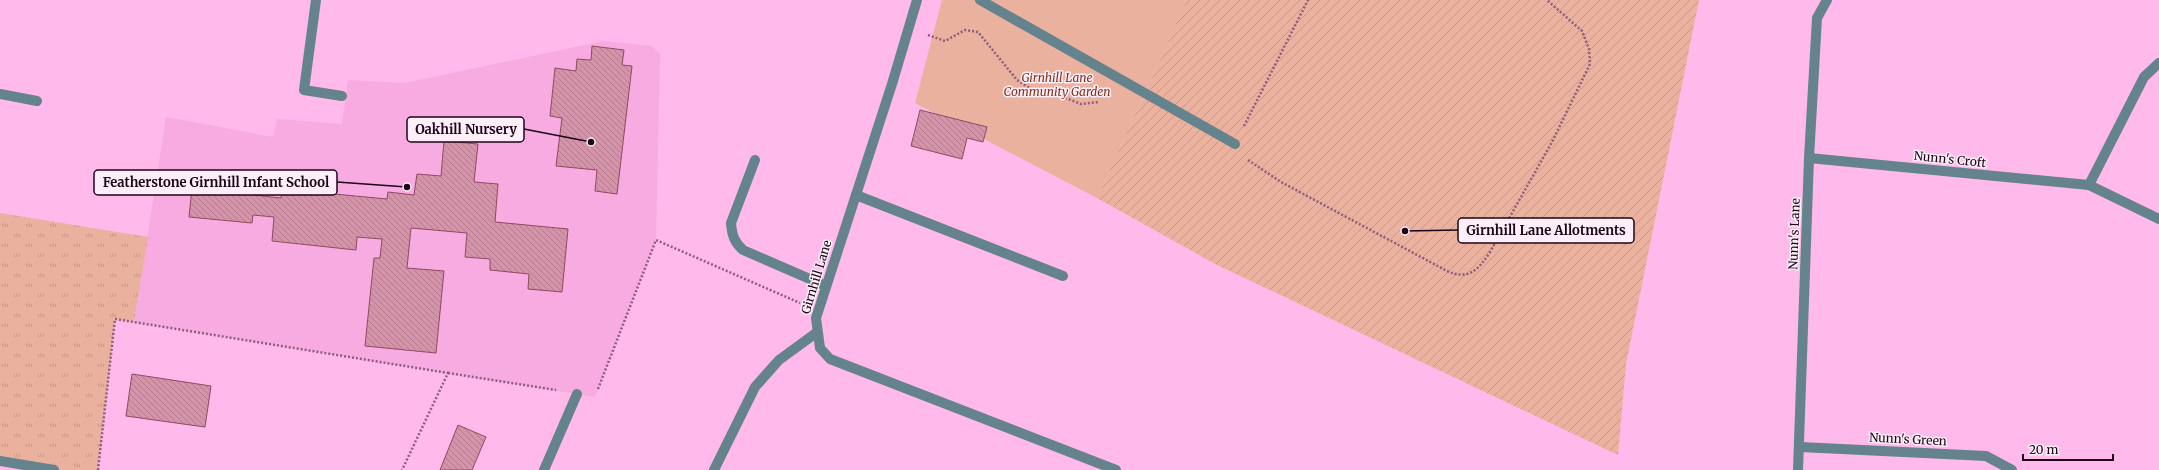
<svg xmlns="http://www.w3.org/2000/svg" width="2159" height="470" font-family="Merriweather,serif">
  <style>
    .built { fill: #f7abe1 }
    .grass { fill: url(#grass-tufts) }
    .park { fill: #eab19f }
    .garden { fill: url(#garden-furrows) }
    .building { fill: url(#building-back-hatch); stroke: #904863 }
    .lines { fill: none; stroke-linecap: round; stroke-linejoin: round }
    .path { stroke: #8b5d7e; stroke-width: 2.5; stroke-dasharray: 2 2; stroke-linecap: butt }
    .minor { stroke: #64838c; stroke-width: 10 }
    .labels { text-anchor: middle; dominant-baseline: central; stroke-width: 3; stroke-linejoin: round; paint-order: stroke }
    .park-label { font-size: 12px; font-style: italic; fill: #803219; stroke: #fdeef8 }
    .street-label { font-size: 12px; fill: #1c0517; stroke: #fdeef8 }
    .leader { fill: none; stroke: #1c0517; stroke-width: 1.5 }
    .callout-dot { fill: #1c0517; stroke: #fdeef8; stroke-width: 1.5 }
    .callout { fill: #fdeef8; stroke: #1c0517; stroke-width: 1.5 }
    .callout-label { font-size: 13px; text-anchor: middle; font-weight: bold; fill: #1c0517 }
  </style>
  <defs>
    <pattern id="grass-tufts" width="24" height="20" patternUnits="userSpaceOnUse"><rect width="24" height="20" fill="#eab19f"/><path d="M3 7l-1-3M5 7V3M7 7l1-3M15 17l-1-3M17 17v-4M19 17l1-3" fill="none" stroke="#c89788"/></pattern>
    <pattern id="garden-furrows" width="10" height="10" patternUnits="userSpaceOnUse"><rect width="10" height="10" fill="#eab19f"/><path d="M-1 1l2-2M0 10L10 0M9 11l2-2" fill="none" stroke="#c89788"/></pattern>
    <pattern id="building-back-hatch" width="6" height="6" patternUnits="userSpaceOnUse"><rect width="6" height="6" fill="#d593a9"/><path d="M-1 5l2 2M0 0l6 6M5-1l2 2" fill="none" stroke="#b67d91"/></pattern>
  </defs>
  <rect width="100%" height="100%" fill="#ffb9ea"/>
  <path class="built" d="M603 41 652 46 660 54 656 240 595 397 134 322 166 117 273 137 277 119 342 124 348 80 405 83Z"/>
  <path class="grass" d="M0 213 148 237 134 322 115 319 98 470H54L0 461Z"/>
  <path class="park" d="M942 0H1187L1097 198 915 103Z"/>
  <path class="garden" d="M1187 0H1699L1626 364 1618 455 1217 265 1097 198Z"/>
  <g class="building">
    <path d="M592 46 624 50 622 65 632 66 617 194 595 191 597 170 556 166 562 118 550 116 555 68 576 71 577 59 591 60Z"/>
    <path d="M920 110 987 127 983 142 967 138 962 159 911 146Z"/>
    <path d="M444 141 478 144 474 182 498 184 495 222 568 229 562 292 528 289 529 274 490 270V259L465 257 467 233 411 228 407 268 444 271 436 353 365 346 374 258H380L382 239 357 237 356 250 272 241 274 217 253 215 252 223 189 217 193 178 254 183 253 195 281 198 282 189 387 199 388 192 414 195 417 174 441 176Z"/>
    <path d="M132 374 211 386 205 427 126 416Z"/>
    <path d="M458 425 486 437 472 470H440Z"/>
  </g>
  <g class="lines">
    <g class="path">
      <path d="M928 35 945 41 965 30 978 32 1017 80 1036 92 1061 96 1081 104 1099 102"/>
      <path d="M1244 126 1308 0"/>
      <path d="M1248 160 1281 182 1447 271C1469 281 1479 269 1490 252L1552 142 1590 64 1589 49 1582 31 1547 0"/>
      <path d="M448 373 556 390"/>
      <path d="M598 389 656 240 800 303"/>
      <path d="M98 470 115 319 448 373 402 470"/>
    </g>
    <g class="minor">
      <path d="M316 0 304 90 342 96"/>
      <path d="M917 0 892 84 816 318 820 348 830 359 1116 470"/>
      <path d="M980 0 1235 144"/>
      <path d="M0 94 37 101"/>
      <path d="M1809 158 2089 185 2159 219"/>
      <path d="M755 160 731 223C732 235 734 242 743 250L826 286"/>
      <path d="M2089 185 2144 77 2159 63"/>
      <path d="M856 195 1063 276"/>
      <path d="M1800 447 1986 456 2012 470"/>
      <path d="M0 461 54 470"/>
      <path d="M544 470 577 394"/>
      <path d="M714 470 755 387 779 360 816 333"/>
      <path d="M1798 470 1809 158 1817 18 1827 0"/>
    </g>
  </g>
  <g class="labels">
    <g class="park-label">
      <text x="1057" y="77">Girnhill Lane<tspan x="1057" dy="14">Community Garden</tspan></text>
    </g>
    <g class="street-label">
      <text transform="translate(1950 159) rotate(6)">Nunn's Croft</text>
      <text transform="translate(1794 234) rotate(-88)">Nunn's Lane</text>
      <text transform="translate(816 277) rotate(-73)">Girnhill Lane</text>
      <text transform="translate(1908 439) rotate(3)">Nunn's Green</text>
    </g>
  </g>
  <path class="leader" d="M591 142L524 129M407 187L337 182M1405 231L1458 230"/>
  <g class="callout-dot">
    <circle cx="591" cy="142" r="4"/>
    <circle cx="407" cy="187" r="4"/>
    <circle cx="1405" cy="231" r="4"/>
  </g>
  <g class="callout">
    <rect x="407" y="117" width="117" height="25" rx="4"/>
    <rect x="94" y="170" width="243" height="25" rx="4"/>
    <rect x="1458" y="218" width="176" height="25" rx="4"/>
  </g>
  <g class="callout-label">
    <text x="466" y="134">Oakhill Nursery</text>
    <text x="216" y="187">Featherstone Girnhill Infant School</text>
    <text x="1546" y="235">Girnhill Lane Allotments</text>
  </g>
  <path d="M2023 454v6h90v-6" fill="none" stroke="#1c0517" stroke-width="2"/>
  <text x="2029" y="454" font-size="12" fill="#1c0517" stroke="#fdeef8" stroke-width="3" paint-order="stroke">20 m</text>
</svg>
